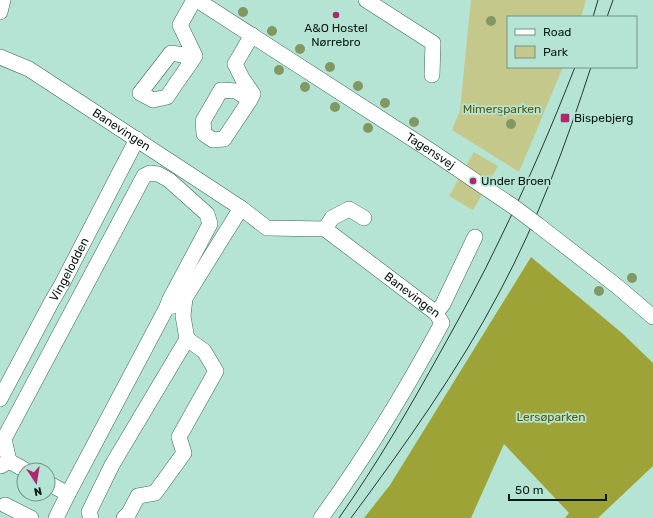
<svg xmlns="http://www.w3.org/2000/svg" width="653" height="518" font-family="Rubik,sans-serif">
  <style>
    .green { fill: #c4c98b }
    .forest { fill: #9ea337 }
    .lines { fill: none; stroke-linecap: round; stroke-linejoin: round }
    .minor-casing { stroke: #3c675a; stroke-width: 16 }
    .minor { stroke: #fff; stroke-width: 15 }
    .tram { stroke: #233831; stroke-width: 1 }
    .minor-bridge-casing { stroke: #3c675a; stroke-width: 16; stroke-linecap: butt }
    .minor-bridge { stroke: #fff; stroke-width: 15 }
    .tree { fill: #819863 }
    .poi-dot { fill: #ac2770; stroke: #b6e4d4; stroke-width: 1.5 }
    .labels { text-anchor: middle; dominant-baseline: central; stroke-width: 3.5; stroke-linejoin: round; paint-order: stroke }
    .poi-label { font-size: 12px; fill: #091a15; stroke: #b6e4d4; text-anchor: start }
    .park-label { font-size: 12px; fill: #565907; stroke: #b6e4d4 }
    .street-label { font-size: 12px; fill: #091a15; stroke: #b6e4d4 }
  </style>
  <rect width="100%" height="100%" fill="#b6e4d4"/>
  <g class="green">
    <path d="M471 0H586L581 17H508V67H563L519 172 452 130 460 110Z"/>
    <path d="M474 152 498 166 473 210 449 196Z"/>
  </g>
  <path class="forest" d="M531 257 623 334 653 363V466L598 518H565L569 513 504 444 471 518H364L390 485Z"/>
  <g class="lines">
    <g class="minor-casing">
      <g id="minor">
        <path id="s1" d="M197 0 431 151 514 207"/>
        <path d="M366 0 433 43 432 75"/>
        <path d="M0 12 3 0"/>
        <path id="s2" d="M0 57 29 69 241 208 267 228 325 229 436 313 442 323C406 390 366 456 321 518"/>
        <path d="M191 61 183 55 171 53 140 93 153 100 167 97C176 83 186 70 195 56L180 25 194 0"/>
        <path d="M250 100 236 91 221 90 203 121 204 134 213 140 224 139 250 100 253 94 242 78 235 64 252 35"/>
        <path d="M538 225 618 287 653 317"/>
        <path d="M325 229 332 218 349 209 364 218"/>
        <path d="M436 313 443 304 475 237"/>
        <path id="s3" d="M0 399 52 301 62 284 137 139"/>
        <path d="M9 461 4 439 144 176 150 173 158 174 169 180 207 214 210 224 170 299 167 307"/>
        <path d="M1 466 9 461 25 470"/>
        <path d="M48 483 68 494 56 518"/>
        <path d="M68 494 167 307 178 305 185 298 241 208"/>
        <path d="M5 505 31 518"/>
        <path d="M91 518 89 512 112 465 187 339 183 316 185 298"/>
        <path d="M124 518 129 513 138 496 155 493 184 453 179 437 216 371 204 351 187 339"/>
      </g>
    </g>
    <use href="#minor" class="minor"/>
    <g class="tram">
      <path d="M593 17 598 0"/>
      <path d="M607 17 613 0"/>
      <path d="M339 518C377 464 409 409 441 351 461 315 481 279 499 241 527 184 552 126 575 67"/>
      <path d="M351 518C405 445 458 371 500 291 538 220 566 144 591 67"/>
    </g>
    <g class="minor-bridge-casing">
      <path id="minor-bridge" d="M514 207 538 225"/>
    </g>
    <use href="#minor-bridge" class="minor-bridge"/>
  </g>
  <g class="tree">
    <circle cx="243" cy="12" r="5"/>
    <circle cx="491" cy="21" r="5"/>
    <circle cx="272" cy="31" r="5"/>
    <circle cx="300" cy="49" r="5"/>
    <circle cx="330" cy="67" r="5"/>
    <circle cx="279" cy="70" r="5"/>
    <circle cx="358" cy="86" r="5"/>
    <circle cx="305" cy="87" r="5"/>
    <circle cx="385" cy="103" r="5"/>
    <circle cx="335" cy="107" r="5"/>
    <circle cx="501" cy="111" r="5"/>
    <circle cx="414" cy="122" r="5"/>
    <circle cx="511" cy="124" r="5"/>
    <circle cx="368" cy="128" r="5"/>
    <circle cx="632" cy="278" r="5"/>
    <circle cx="599" cy="291" r="5"/>
  </g>
  <g class="poi-dot">
    <circle cx="336" cy="15" r="4"/>
    <rect x="560" y="113" width="10" height="10" rx="2"/>
    <circle cx="473" cy="181" r="4"/>
  </g>
  <g class="labels">
    <g class="poi-label">
      <text x="336" y="28" text-anchor="middle">A&amp;O Hostel<tspan x="336" dy="14">Nørrebro</tspan></text>
      <text x="574" y="118">Bispebjerg</text>
      <text x="481" y="181">Under Broen</text>
    </g>
    <g class="park-label">
      <text x="502" y="109">Mimersparken</text>
      <text x="551" y="417">Lersøparken</text>
    </g>
    <g class="street-label">
      <text stroke="none"><textPath href="#s2" startOffset="142">Banevingen</textPath></text>
      <text stroke="none"><textPath href="#s1" startOffset="278">Tagensvej</textPath></text>
      <text stroke="none"><textPath href="#s3" startOffset="147">Vingelodden</textPath></text>
      <text stroke="none"><textPath href="#s2" startOffset="485">Banevingen</textPath></text>
    </g>
  </g>
  <rect x="507" y="16" width="130" height="52" fill="#b6e4d4" stroke="#719388"/>
  <rect x="515" y="29" width="20" height="6" fill="#ffffff" stroke="#719388"/>
  <text x="543" y="36" font-size="12" fill="#091a15">Road</text>
  <rect x="515" y="46" width="20" height="12" fill="#c4c98b" stroke="#719388"/>
  <text x="543" y="56" font-size="12" fill="#091a15">Park</text>
  <g transform="translate(36 482) rotate(168)"><circle r="19" fill="#b6e4d4" stroke="#719388"/>
  <path d="M0-3L7 15L0 10L-7 15Z" fill="#ac2770"/>
  <text y="-6" font-size="11" font-weight="bold" text-anchor="middle" fill="#091a15">N</text>
  </g>
  <path d="M509 494v6h97v-6" fill="none" stroke="#091a15" stroke-width="2"/>
  <text x="515" y="494" font-size="12" fill="#091a15" stroke="#b6e4d4" stroke-width="3" paint-order="stroke">50 m</text>
</svg>
